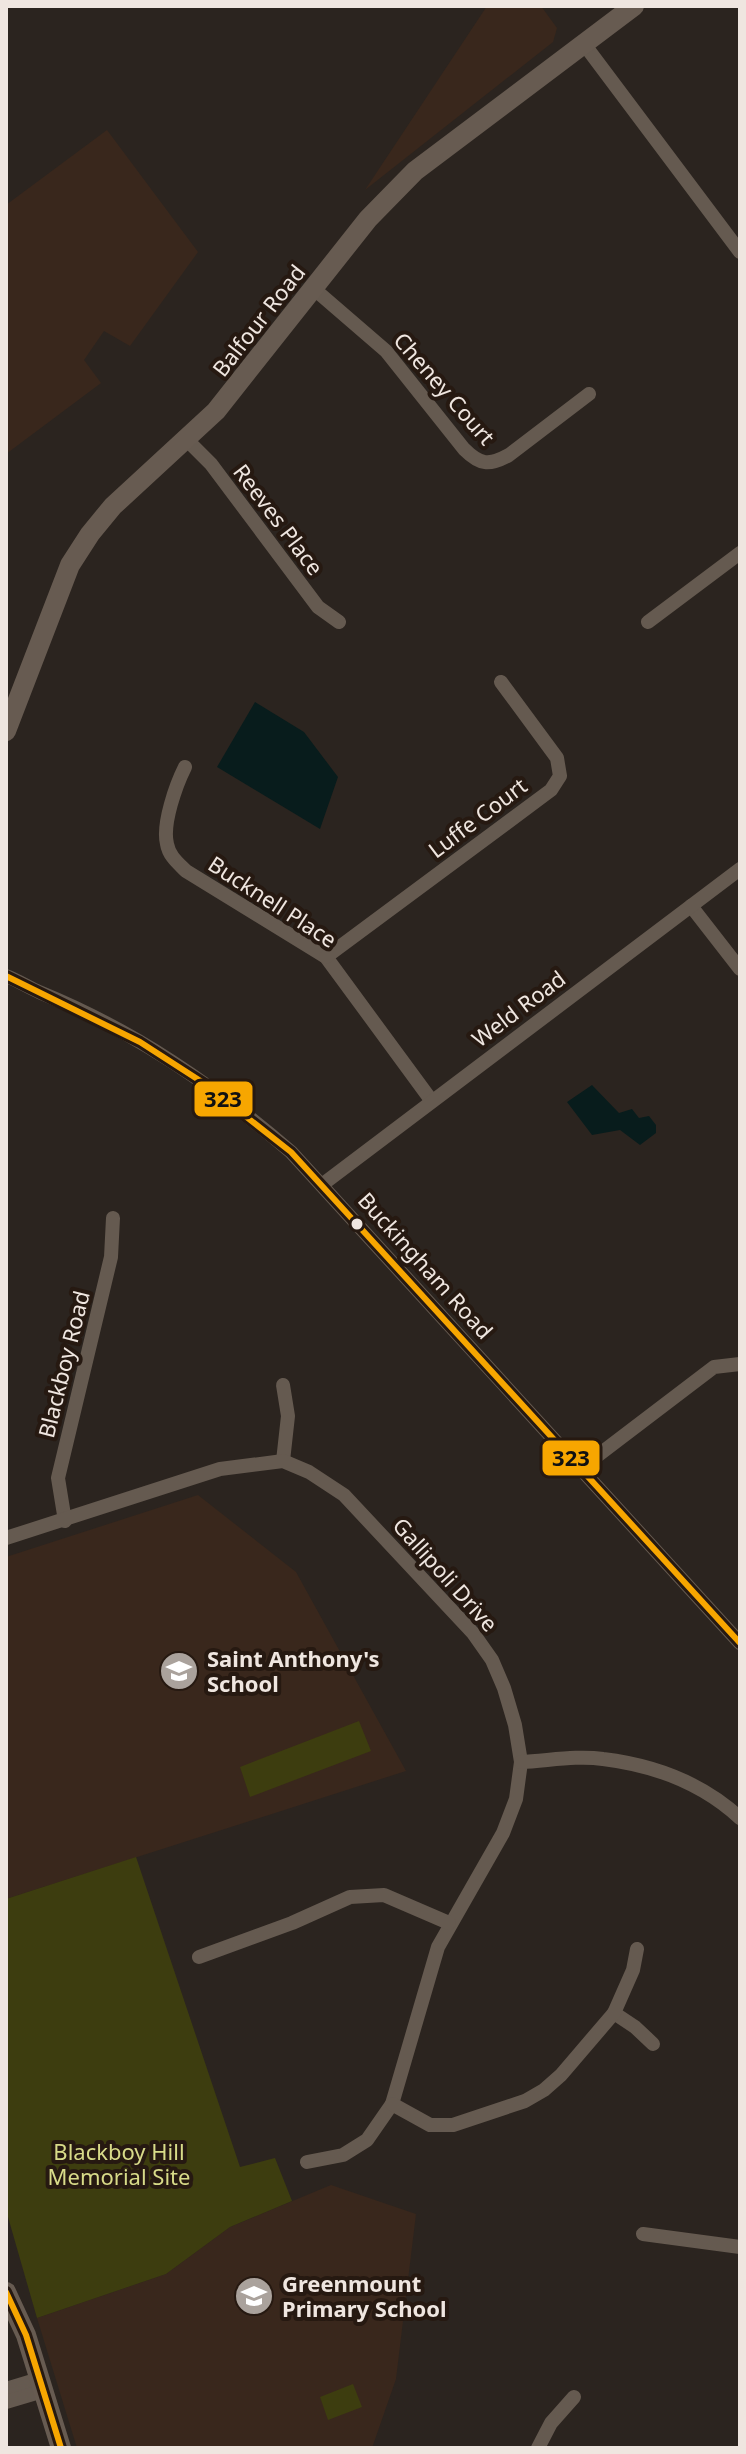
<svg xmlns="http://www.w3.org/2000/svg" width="746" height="2454" font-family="'Noto Sans',sans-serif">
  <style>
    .built { fill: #39271c }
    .green { fill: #3d3d0f }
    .water { fill: #081c1c }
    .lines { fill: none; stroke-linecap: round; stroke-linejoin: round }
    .street { stroke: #655a50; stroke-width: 14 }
    .secondary { stroke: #675b51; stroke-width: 20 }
    .bus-1-casing { stroke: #261911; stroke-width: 12 }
    .bus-1 { stroke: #f7a600; stroke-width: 6 }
    .bus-dot { fill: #efe6e0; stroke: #261911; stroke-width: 3 }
    .labels { text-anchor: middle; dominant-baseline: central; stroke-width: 8; stroke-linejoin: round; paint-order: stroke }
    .street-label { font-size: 22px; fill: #efe6e0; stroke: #261911 }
    .poi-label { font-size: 22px; font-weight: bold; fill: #efe6e0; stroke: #261911; text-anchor: start }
    .park-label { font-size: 22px; fill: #d8db89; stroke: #261911 }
    .line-badge { stroke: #261911; stroke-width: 3 }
    .pale-badge-label { font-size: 22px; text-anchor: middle; font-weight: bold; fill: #111 }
  </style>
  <rect width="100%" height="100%" fill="#2b241f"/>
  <g class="built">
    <path d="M487 6H541L557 28 553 42 365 190Z"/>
    <path d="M107 130 198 252 130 346 104 331 84 360 101 383 6 454V205Z"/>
    <path d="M198 1495 296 1572 406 1771 6 1899V1557Z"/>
    <path d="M331 2185 416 2214 396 2379 372 2448H77L37 2318 166 2274 230 2227Z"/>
  </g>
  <g class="green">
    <path d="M359 1721 371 1751 250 1797 240 1767Z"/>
    <path d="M136 1857 240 2167 275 2158 292 2201 230 2227 166 2274 37 2318 6 2210V1899Z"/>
    <path d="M353 2384 362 2407 328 2420 320 2397Z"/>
  </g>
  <g class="water">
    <path d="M255 702 304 732 338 777 320 829 217 767Z"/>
    <path d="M592 1085 619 1113 632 1109 639 1118 649 1116 656 1125V1133L640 1145 620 1130 592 1135 567 1102Z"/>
  </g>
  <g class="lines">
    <g class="street">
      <path d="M584 44 740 252"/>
      <path d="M313 288 386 351 464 449C480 465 489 466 509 455L589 394"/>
      <path d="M186 439 211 464 318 607 339 622"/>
      <path d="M648 622 740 553"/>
      <path d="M185 767C176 785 162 824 167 844 169 856 178 863 186 871L326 957 431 1100"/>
      <path d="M691 906 740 969"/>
      <path d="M326 957 551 790 560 776 557 758 501 682"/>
      <path d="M6 976C17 980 28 987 39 992 135 1031 213 1085 291 1152L740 1643"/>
      <path d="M323 1184 740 869"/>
      <path d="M283 1461 288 1416 283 1385"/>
      <path d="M580 1469 714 1367 740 1364"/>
      <path d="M65 1521 58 1478 111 1257 113 1218"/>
      <path d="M6 1538 220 1469 283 1461 309 1472 344 1495 473 1633 492 1660 504 1688 515 1725 521 1762 516 1799 503 1833 438 1947 392 2104 367 2140 343 2155 307 2162"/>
      <path d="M521 1762C547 1761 577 1755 603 1759 653 1765 702 1783 740 1818"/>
      <path d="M199 1957 292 1923 350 1897 384 1895 449 1923"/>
      <path d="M614 2013 635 2027 653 2044"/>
      <path d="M392 2104 430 2125H453L525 2101 544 2090 561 2075 614 2013 633 1970 637 1949"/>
      <path d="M643 2234 740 2247"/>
      <path d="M6 2389 39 2379"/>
      <path d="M6 2402 43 2391"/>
      <path d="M538 2448 551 2423 574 2397"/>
    </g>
    <g class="secondary">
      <path d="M6 731 70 565 90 534 113 506 216 411 368 219 415 171 634 6"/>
      <path d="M6 2292 26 2335 61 2448"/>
    </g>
    <g class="bus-1-casing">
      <g id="bus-1">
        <path d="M6 976 140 1042 202 1082 291 1152 740 1643"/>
        <path d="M6 2292 26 2335 61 2448"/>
      </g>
    </g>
    <use href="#bus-1" class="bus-1"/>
  </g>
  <defs>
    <g id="school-disc" transform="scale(2)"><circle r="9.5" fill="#aaa29c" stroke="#261911"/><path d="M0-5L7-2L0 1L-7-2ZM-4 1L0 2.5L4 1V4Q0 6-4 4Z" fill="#fff"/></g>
  </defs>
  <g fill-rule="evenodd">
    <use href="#school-disc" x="179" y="1671"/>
    <use href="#school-disc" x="254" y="2296"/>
  </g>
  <circle class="bus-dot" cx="357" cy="1224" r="7"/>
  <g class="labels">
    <g class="street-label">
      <text transform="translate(258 320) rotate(-52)">Balfour Road</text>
      <text transform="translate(445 388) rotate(49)">Cheney Court</text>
      <text transform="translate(279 519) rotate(53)">Reeves Place</text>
      <text transform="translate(477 817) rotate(-37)">Luffe Court</text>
      <text transform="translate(273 901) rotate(33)">Bucknell Place</text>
      <text transform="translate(518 1008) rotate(-37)">Weld Road</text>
      <text transform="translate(426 1265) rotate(48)">Buckingham Road</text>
      <text transform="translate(63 1364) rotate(-76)">Blackboy Road</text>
      <text transform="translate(446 1574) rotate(48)">Gallipoli Drive</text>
    </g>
    <g class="poi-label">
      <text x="207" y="1658">Saint Anthony's<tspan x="207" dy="25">School</tspan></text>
      <text x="282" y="2283">Greenmount<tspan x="282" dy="25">Primary School</tspan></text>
    </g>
    <g class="park-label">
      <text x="119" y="2151">Blackboy Hill<tspan x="119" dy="25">Memorial Site</tspan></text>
    </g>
  </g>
  <g class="line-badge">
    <rect x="193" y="1080" width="61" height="38" rx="8" fill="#f7a600"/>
    <rect x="541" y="1439" width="60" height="38" rx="8" fill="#f7a600"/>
  </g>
  <g class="pale-badge-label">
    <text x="223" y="1107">323</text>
    <text x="571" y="1466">323</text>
  </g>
  <rect width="746" height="2454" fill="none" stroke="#efe6e0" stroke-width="16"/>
</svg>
